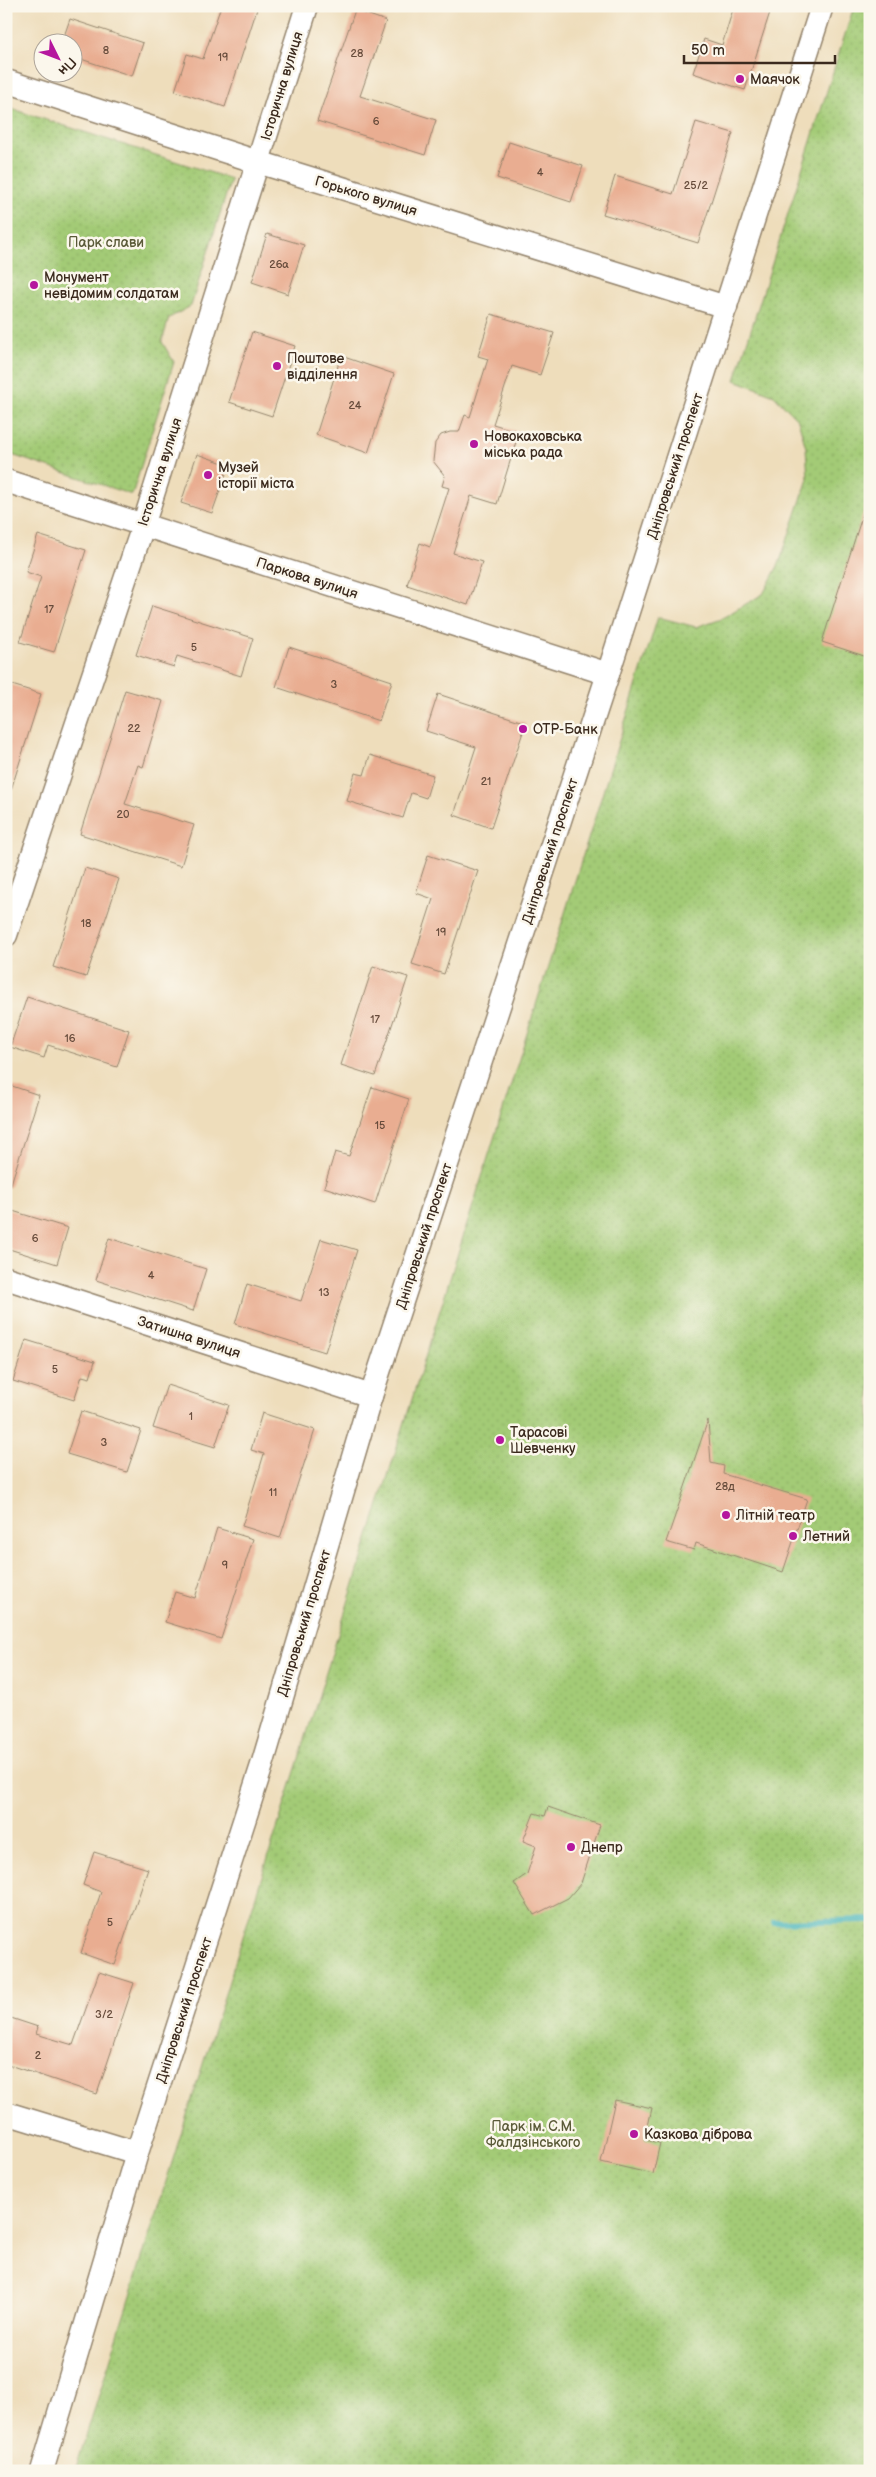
<svg xmlns="http://www.w3.org/2000/svg" width="876" height="2477" font-family="'Balsamiq Sans',sans-serif">
  <style>
    .park { fill: url(#park-dots); stroke: #6f7a4a }
    .lines { fill: none; stroke-linecap: round; stroke-linejoin: round }
    .stream { stroke: #43b4ba; stroke-width: 6 }
    .building { fill: #e9ad91 }
    .minor-casing { stroke: #94846c; stroke-width: 25 }
    .minor { stroke: #fff; stroke-width: 22 }
    .poi-dot { fill: #b5179e; stroke: #fbf7ec; stroke-width: 2 }
    .labels { text-anchor: middle; dominant-baseline: central; stroke-width: 5; stroke-linejoin: round; paint-order: stroke }
    .number-label { font-size: 11px; fill: #664b3b }
    .poi-label { font-size: 14px; fill: #3b2a1e; stroke: #fbf7ec; text-anchor: start }
    .street-label { font-size: 14px; fill: #3b2a1e; stroke: #fbf7ec }
    .park-label { font-size: 14px; fill: #5a5a38; stroke: #fbf7ec }
  </style>
  <defs>
    <pattern id="park-dots" width="8" height="8" patternUnits="userSpaceOnUse" patternTransform="scale(1.25)"><rect width="8" height="8" fill="#a3cb76"/><path d="M2 2h.1M6 6h.1" fill="none" stroke="#8dae66" stroke-width="1.8" stroke-linecap="round"/></pattern>
  </defs>
  <rect width="100%" height="100%" fill="#fbf7ec"/>
  <filter id="ink" filterUnits="userSpaceOnUse"><feTurbulence type="fractalNoise" baseFrequency=".02" numOctaves="2"/><feDisplacementMap in="SourceGraphic" scale="10" xChannelSelector="R" yChannelSelector="G"/><feConvolveMatrix kernelMatrix="1 2 1 2 8 2 1 2 1" color-interpolation-filters="sRGB"/></filter>
  <filter id="wash" filterUnits="userSpaceOnUse"><feTurbulence type="fractalNoise" baseFrequency=".0096" numOctaves="4" result="noise"/><feDisplacementMap in="SourceGraphic" scale="20" xChannelSelector="R" yChannelSelector="G"/><feGaussianBlur stdDeviation="1.12" result="paint"/><feColorMatrix in="noise" values="0 0 0 0 0 0 0 0 0 0 0 0 0 0 0 0 0 1.4 0 .05"/><feComposite in="paint" operator="in"/></filter>
  <g filter="url(#wash)">
    <rect width="100%" height="100%" fill="#edb"/>
    <g class="park">
      <path d="M854 6H870V2471H75L658 617 696 627 722 618 763 594 779 564 808 479 806 448 798 420 774 395 735 380Z"/>
      <path d="M6 107 231 179 191 306 169 318 162 342 174 362 132 495 6 453Z"/>
    </g>
    <g class="lines">
      <path class="stream" d="M774 1922 870 1920"/>
    </g>
    <g id="blocks">
      <g class="building">
        <path d="M221 6H258L225 107 175 91 187 54 203 59Z"/>
        <path d="M734 6H772L745 90 693 73 704 39 722 45Z"/>
        <path d="M355 10 386 21 360 96 436 120 425 155 317 121Z"/>
        <path d="M70 19 143 43 132 76 72 56V42H62Z"/>
        <path d="M696 122 733 133 698 243 603 214 615 176 673 194Z"/>
        <path d="M509 142 583 166 571 202 497 178Z"/>
        <path d="M267 234 304 245 288 294 252 282Z"/>
        <path d="M491 314 554 333 540 375 512 366 493 424 519 432 497 504 471 496 453 553 482 562 468 605 407 585 420 543 430 547 449 488 442 486 445 476 433 461 435 443 441 435 450 432H459L465 415 470 417 488 359 478 356Z"/>
        <path d="M252 332 295 346 272 416 229 402Z"/>
        <path d="M341 356 394 374 368 453 316 435Z"/>
        <path d="M197 454 229 465 212 513 181 503Z"/>
        <path d="M866 504H870V658L822 642Z"/>
        <path d="M38 535 86 550 54 652 20 642 41 577 26 572Z"/>
        <path d="M152 606 253 638 241 676 177 656 174 667 136 655Z"/>
        <path d="M289 647 392 681 379 721 276 687Z"/>
        <path d="M12 685 41 694 10 793H6V703Z"/>
        <path d="M125 690 163 701 143 767 138 765 125 804 194 825 181 866 80 834Z"/>
        <path d="M438 694 526 723 491 828 454 815 476 747 426 731Z"/>
        <path d="M370 755 433 775 426 798 411 793 403 818 347 801 355 773 364 775Z"/>
        <path d="M428 855 478 871 444 974 412 964 433 899 416 893Z"/>
        <path d="M85 868 119 879 86 977 53 967Z"/>
        <path d="M373 966 408 977 375 1076 341 1065Z"/>
        <path d="M27 997 129 1030 117 1067 48 1045 44 1058 10 1047Z"/>
        <path d="M6 1084 39 1095 10 1187H6Z"/>
        <path d="M372 1087 409 1099 375 1204 324 1187 335 1152 349 1156Z"/>
        <path d="M6 1209 68 1228 57 1264 6 1248Z"/>
        <path d="M109 1238 206 1269 193 1311 96 1280Z"/>
        <path d="M321 1239 357 1250 325 1352 235 1324 247 1284 301 1301Z"/>
        <path d="M26 1340 95 1361 90 1378 82 1376 74 1400 13 1381Z"/>
        <path d="M167 1385 229 1405 215 1447 153 1428Z"/>
        <path d="M81 1411 141 1430 127 1472 67 1454Z"/>
        <path d="M262 1413 315 1430 280 1538 242 1526 264 1454 251 1450Z"/>
        <path d="M708 1420 711 1463 724 1466 723 1474 807 1499 783 1572 696 1543 694 1550 666 1542Z"/>
        <path d="M217 1528 253 1539 221 1639 165 1622 175 1592 195 1598Z"/>
        <path d="M548 1807 600 1825 581 1883 568 1898 534 1915 514 1883 527 1874 536 1846 523 1841 534 1813 545 1816Z"/>
        <path d="M94 1852 148 1869 115 1965 81 1953 101 1892 83 1885Z"/>
        <path d="M99 1972 134 1983 97 2094 6 2064V2033L11 2018 38 2027 36 2034 73 2045Z"/>
        <path d="M615 2100 652 2108 645 2140 660 2143 653 2174 601 2162Z"/>
      </g>
    </g>
  </g>
  <g filter="url(#ink)">
    <use href="#blocks" fill-opacity="0" stroke="#94846c" stroke-width="1"/>
    <g class="lines">
      <g class="minor-casing">
        <g id="minor">
          <path d="M6 81 258 162 726 307"/>
          <path d="M6 481 608 674"/>
          <path d="M6 935 143 526 307 6"/>
          <path d="M6 1278 371 1396"/>
          <path d="M6 2113 137 2153"/>
          <path d="M42 2471 137 2153 263 1762 371 1396 608 674 822 6"/>
        </g>
      </g>
      <use href="#minor" class="minor"/>
    </g>
  </g>
  <g class="poi-dot">
    <circle cx="740" cy="79" r="5"/>
    <circle cx="34" cy="285" r="5"/>
    <circle cx="277" cy="366" r="5"/>
    <circle cx="474" cy="444" r="5"/>
    <circle cx="208" cy="475" r="5"/>
    <circle cx="523" cy="729" r="5"/>
    <circle cx="500" cy="1440" r="5"/>
    <circle cx="726" cy="1515" r="5"/>
    <circle cx="793" cy="1536" r="5"/>
    <circle cx="571" cy="1847" r="5"/>
    <circle cx="634" cy="2134" r="5"/>
  </g>
  <g class="labels">
    <g class="number-label">
      <text x="106" y="50">8</text>
      <text x="357" y="53">28</text>
      <text x="223" y="57">19</text>
      <text x="376" y="121">6</text>
      <text x="540" y="172">4</text>
      <text x="696" y="185">25/2</text>
      <text x="279" y="264">26а</text>
      <text x="355" y="405">24</text>
      <text x="49" y="609">17</text>
      <text x="194" y="647">5</text>
      <text x="334" y="684">3</text>
      <text x="134" y="728">22</text>
      <text x="486" y="781">21</text>
      <text x="123" y="814">20</text>
      <text x="86" y="923">18</text>
      <text x="441" y="932">19</text>
      <text x="375" y="1019">17</text>
      <text x="70" y="1038">16</text>
      <text x="380" y="1125">15</text>
      <text x="35" y="1238">6</text>
      <text x="151" y="1275">4</text>
      <text x="324" y="1292">13</text>
      <text x="55" y="1369">5</text>
      <text x="191" y="1416">1</text>
      <text x="104" y="1442">3</text>
      <text x="725" y="1486">28д</text>
      <text x="273" y="1492">11</text>
      <text x="225" y="1565">9</text>
      <text x="110" y="1922">5</text>
      <text x="104" y="2014">3/2</text>
      <text x="38" y="2055">2</text>
    </g>
    <g class="poi-label">
      <text x="750" y="79">Маячок</text>
      <text x="44" y="277">Монумент<tspan x="44" dy="16">невідомим солдатам</tspan></text>
      <text x="287" y="358">Поштове<tspan x="287" dy="16">відділення</tspan></text>
      <text x="484" y="436">Новокаховська<tspan x="484" dy="16">міська рада</tspan></text>
      <text x="218" y="467">Музей<tspan x="218" dy="16">історії міста</tspan></text>
      <text x="533" y="729">ОТР-Банк</text>
      <text x="510" y="1432">Тарасові<tspan x="510" dy="16">Шевченку</tspan></text>
      <text x="736" y="1515">Літній театр</text>
      <text x="803" y="1536">Летний</text>
      <text x="581" y="1847">Днепр</text>
      <text x="644" y="2134">Казкова дiброва</text>
    </g>
    <g class="street-label">
      <text transform="translate(282 86) rotate(-73)">Історична вулиця</text>
      <text transform="translate(366 196) rotate(17)">Горького вулиця</text>
      <text transform="translate(675 466) rotate(-72)">Дніпровський проспект</text>
      <text transform="translate(160 472) rotate(-72)">Історична вулиця</text>
      <text transform="translate(307 578) rotate(18)">Паркова вулиця</text>
      <text transform="translate(550 851) rotate(-72)">Дніпровський проспект</text>
      <text transform="translate(424 1236) rotate(-72)">Дніпровський проспект</text>
      <text transform="translate(189 1337) rotate(18)">Затишна вулиця</text>
      <text transform="translate(304 1623) rotate(-73)">Дніпровський проспект</text>
      <text transform="translate(184 2010) rotate(-72)">Дніпровський проспект</text>
    </g>
    <g class="park-label">
      <text x="106" y="242">Парк слави</text>
      <text x="533" y="2126">Парк ім. С.М.<tspan x="533" dy="16">Фалдзінського</tspan></text>
    </g>
  </g>
  <rect width="876" height="2477" fill="none" stroke="#fbf7ec" stroke-width="25"/>
  <g transform="translate(58 58) rotate(132)"><circle r="24" fill="#fbf7ec" stroke="#aea59a"/>
  <path d="M0-4L9 19L0 12L-9 19Z" fill="#b5179e"/>
  <text y="-8" font-size="14" font-weight="bold" text-anchor="middle" fill="#3b2a1e">Пн</text>
  </g>
  <path d="M684 55v8h151v-8" fill="none" stroke="#3b2a1e" stroke-width="2.5"/>
  <text x="691" y="55" font-size="15" fill="#3b2a1e" stroke="#fbf7ec" stroke-width="4" paint-order="stroke">50 m</text>
</svg>
